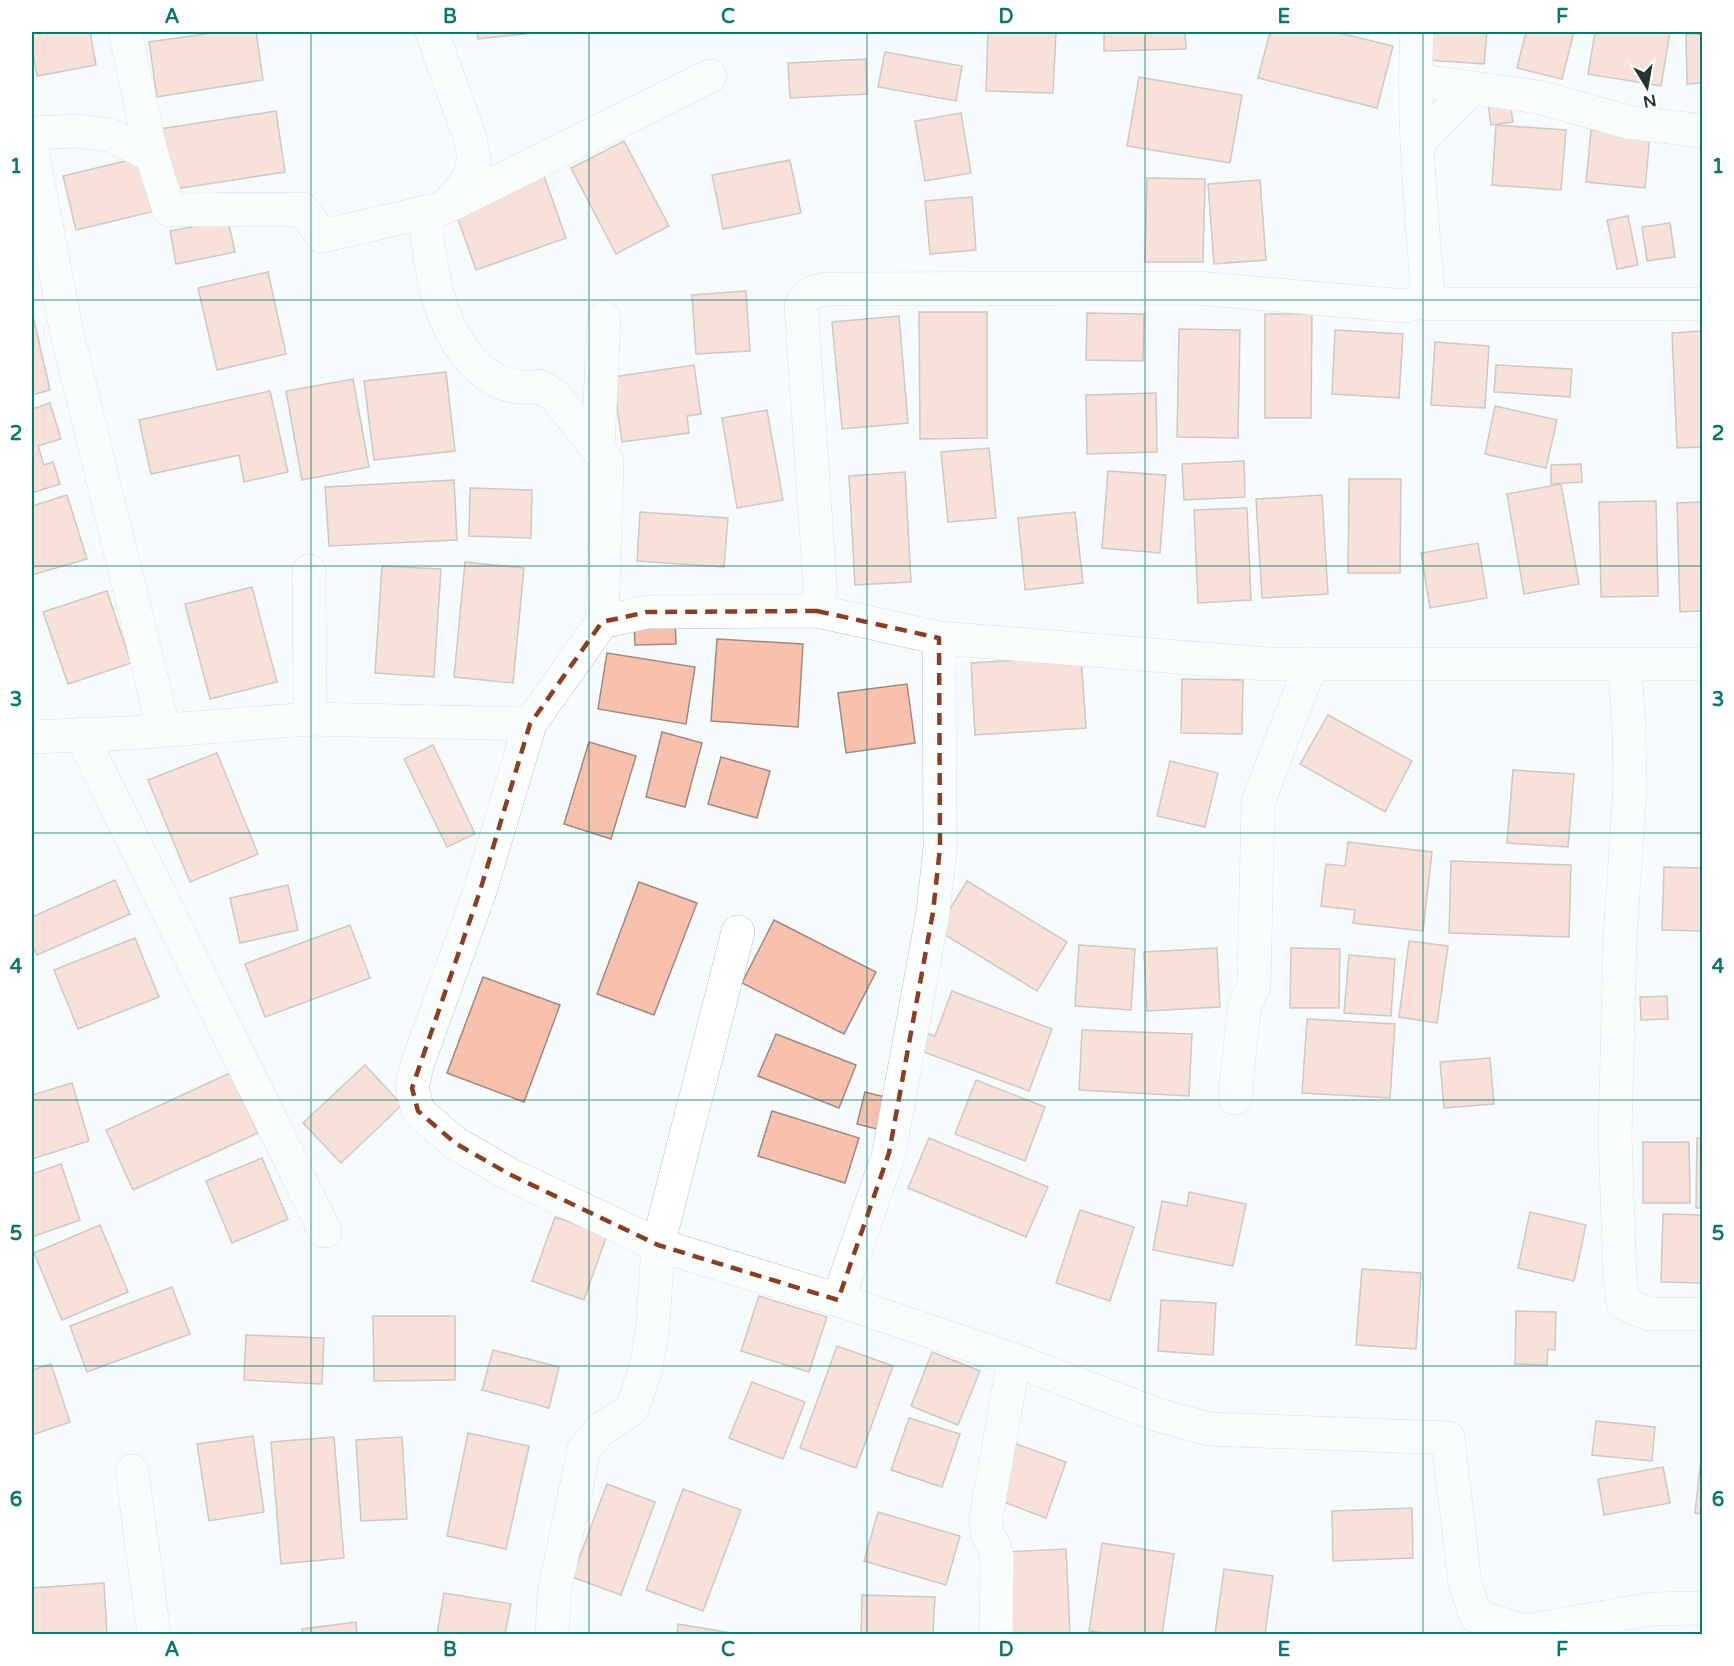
<svg xmlns="http://www.w3.org/2000/svg" width="1734" height="1666" font-family="'Varela Round',sans-serif">
  <style>
    .building { fill: #f8c1ad; stroke: #a08980; stroke-width: 1.5 }
    .lines { fill: none; stroke-linecap: round; stroke-linejoin: round }
    .minor-casing { stroke: #aac6cd; stroke-width: 34 }
    .minor { stroke: #fff; stroke-width: 33 }
    .marked { fill: none; stroke: #883f22; stroke-width: 4.5; stroke-dasharray: 12 8; stroke-linejoin: round }
    .grid { fill: none; stroke: #0f766e; stroke-width: 1.5; stroke-opacity: 0.55 }
    .neatline { fill: none; stroke: #0f766e; stroke-width: 2 }
    .grid-label { font-size: 20px; text-anchor: middle; font-weight: bold; fill: #0f766e }
  </style>
  <rect width="100%" height="100%" fill="#f6fcfd"/>
  <g class="building">
    <path d="M32 32H90L96 65 37 76 32 46Z"/>
    <path d="M219 32H256L263 80 157 97 149 42Z"/>
    <path d="M477 32H543L478 39Z"/>
    <path d="M988 32H1056L1053 93 986 91Z"/>
    <path d="M1104 32H1185L1186 49 1104 51Z"/>
    <path d="M1270 32H1335L1393 46 1377 108 1258 78Z"/>
    <path d="M1429 32H1487L1484 64 1427 60Z"/>
    <path d="M1526 32H1574L1562 79 1517 68Z"/>
    <path d="M1595 32H1670L1661 86 1588 74Z"/>
    <path d="M1686 34H1702V83L1687 84Z"/>
    <path d="M885 52 962 66 956 101 878 87Z"/>
    <path d="M866 59 867 94 790 98 788 63Z"/>
    <path d="M1139 77 1242 95 1230 163 1127 146Z"/>
    <path d="M1510 102 1513 122 1491 125 1488 105Z"/>
    <path d="M276 111 285 172 169 190 160 129Z"/>
    <path d="M961 113 971 173 925 181 915 121Z"/>
    <path d="M1496 125 1566 130 1561 190 1492 185Z"/>
    <path d="M1591 130 1650 136 1645 188 1586 182Z"/>
    <path d="M624 141 669 226 616 254 571 168Z"/>
    <path d="M146 156 159 210 76 230 63 176Z"/>
    <path d="M790 160 801 213 723 229 712 175Z"/>
    <path d="M544 176 566 238 476 270 454 208Z"/>
    <path d="M1147 178 1205 179 1203 262H1145Z"/>
    <path d="M1260 180 1266 260 1214 264 1208 184Z"/>
    <path d="M972 197 976 250 930 254 925 201Z"/>
    <path d="M1628 216 1638 265 1617 269 1607 220Z"/>
    <path d="M228 220 235 252 176 264 170 231Z"/>
    <path d="M1670 223 1675 257 1647 261 1642 227Z"/>
    <path d="M268 272 286 354 217 370 198 288Z"/>
    <path d="M746 291 750 351 696 354 692 295Z"/>
    <path d="M919 312H987V438L920 439Z"/>
    <path d="M1087 313 1144 314 1143 361 1086 360Z"/>
    <path d="M1265 314H1312L1311 418H1265Z"/>
    <path d="M33 316 50 390 32 395V317Z"/>
    <path d="M899 316 908 423 842 429 832 322Z"/>
    <path d="M1179 329 1240 330 1238 438 1177 437Z"/>
    <path d="M1335 330 1403 334 1399 398 1332 394Z"/>
    <path d="M1702 331V447L1677 448 1672 333Z"/>
    <path d="M1435 342 1489 346 1485 408 1431 405Z"/>
    <path d="M694 365 701 414 687 416 689 433 622 442 613 377Z"/>
    <path d="M1496 365 1572 369 1570 397 1494 392Z"/>
    <path d="M446 372 455 451 374 460 364 381Z"/>
    <path d="M353 379 369 467 302 480 286 391Z"/>
    <path d="M270 391 288 472 244 482 239 455 151 474 139 420Z"/>
    <path d="M1156 393 1157 452 1087 454 1086 395Z"/>
    <path d="M50 403 61 439 38 446 44 465 53 462 60 484 32 493V409Z"/>
    <path d="M1495 406 1557 420 1546 468 1485 454Z"/>
    <path d="M767 410 783 500 737 508 722 418Z"/>
    <path d="M989 448 996 518 948 522 941 452Z"/>
    <path d="M1244 461 1245 497 1184 500 1182 464Z"/>
    <path d="M1581 464 1582 482 1551 484V465Z"/>
    <path d="M1108 471 1166 475 1160 553 1102 548Z"/>
    <path d="M905 472 911 582 855 585 849 476Z"/>
    <path d="M1349 479H1401L1400 573H1348Z"/>
    <path d="M454 480 457 540 329 546 325 487Z"/>
    <path d="M1561 484 1579 584 1524 594 1507 494Z"/>
    <path d="M470 488 532 490 531 538 469 536Z"/>
    <path d="M67 495 87 559 32 575V506Z"/>
    <path d="M1322 495 1328 594 1262 598 1256 499Z"/>
    <path d="M1656 501 1658 596 1601 597 1599 502Z"/>
    <path d="M1702 502V611L1680 612 1677 503Z"/>
    <path d="M1247 508 1251 600 1198 603 1194 510Z"/>
    <path d="M640 512 728 518 724 567 637 561Z"/>
    <path d="M1075 512 1083 583 1025 590 1018 518Z"/>
    <path d="M1478 543 1487 598 1430 608 1421 553Z"/>
    <path d="M465 562 524 568 513 683 454 677Z"/>
    <path d="M382 566 441 569 434 677 375 673Z"/>
    <path d="M252 587 277 682 210 699 185 604Z"/>
    <path d="M107 591 131 663 68 684 43 612Z"/>
    <path d="M675 618 676 644 635 645 634 620Z"/>
    <path d="M717 639 803 644 798 727 711 721Z"/>
    <path d="M607 653 695 667 686 724 598 709Z"/>
    <path d="M1081 656 1086 728 975 735 971 663Z"/>
    <path d="M1182 679 1243 680 1242 734 1181 733Z"/>
    <path d="M907 684 915 743 846 753 838 693Z"/>
    <path d="M1328 715 1412 761 1385 812 1300 764Z"/>
    <path d="M662 732 702 743 685 807 646 797Z"/>
    <path d="M589 742 636 756 611 839 564 824Z"/>
    <path d="M433 745 475 834 447 847 404 759Z"/>
    <path d="M217 753 258 854 190 882 148 780Z"/>
    <path d="M721 757 770 771 757 818 708 804Z"/>
    <path d="M1170 761 1218 773 1205 827 1157 816Z"/>
    <path d="M1513 770 1574 774 1568 847 1507 843Z"/>
    <path d="M1348 842 1432 852 1423 931 1353 923 1355 910 1321 906 1326 864 1345 866Z"/>
    <path d="M1451 861 1571 865 1569 937 1449 933Z"/>
    <path d="M1664 867 1702 868V931L1662 930Z"/>
    <path d="M115 880 130 914 37 955 32 944V917Z"/>
    <path d="M967 881 1067 942 1037 991 937 930Z"/>
    <path d="M639 882 697 903 654 1015 597 994Z"/>
    <path d="M288 885 298 930 240 943 230 898Z"/>
    <path d="M774 920 876 972 844 1034 742 983Z"/>
    <path d="M350 925 370 978 265 1017 245 964Z"/>
    <path d="M135 938 159 997 78 1029 54 970Z"/>
    <path d="M1409 941 1448 946 1437 1023 1399 1017Z"/>
    <path d="M1079 945 1135 949 1131 1010 1075 1006Z"/>
    <path d="M1217 948 1220 1007 1147 1011 1144 952Z"/>
    <path d="M1291 948 1340 949 1339 1008H1290Z"/>
    <path d="M1349 955 1395 959 1391 1016 1344 1013Z"/>
    <path d="M483 977 560 1005 524 1102 447 1073Z"/>
    <path d="M952 991 1052 1029 1029 1091 916 1049 923 1032 935 1036Z"/>
    <path d="M1667 996 1668 1019 1641 1020 1640 997Z"/>
    <path d="M1307 1019 1395 1024 1390 1098 1302 1093Z"/>
    <path d="M1082 1030 1192 1034 1189 1096 1079 1090Z"/>
    <path d="M776 1034 856 1065 839 1108 758 1076Z"/>
    <path d="M1490 1058 1494 1104 1444 1108 1440 1062Z"/>
    <path d="M365 1065 402 1105 341 1163 303 1123Z"/>
    <path d="M230 1073 258 1133 133 1190 106 1130Z"/>
    <path d="M976 1080 1045 1107 1025 1161 955 1134Z"/>
    <path d="M72 1083 89 1141 32 1159V1095Z"/>
    <path d="M865 1092 889 1098 881 1130 857 1124Z"/>
    <path d="M772 1111 859 1138 845 1183 758 1156Z"/>
    <path d="M929 1138 1048 1187 1026 1237 908 1188Z"/>
    <path d="M1697 1138H1702V1208H1696Z"/>
    <path d="M1643 1142H1689L1690 1203H1643Z"/>
    <path d="M262 1158 288 1219 232 1243 206 1181Z"/>
    <path d="M61 1164 80 1220 32 1237V1174Z"/>
    <path d="M1189 1192 1246 1204 1233 1266 1153 1250 1162 1201 1187 1206Z"/>
    <path d="M1080 1210 1134 1227 1110 1301 1056 1283Z"/>
    <path d="M1530 1212 1586 1225 1574 1281 1518 1268Z"/>
    <path d="M1663 1214 1702 1215V1283L1661 1282Z"/>
    <path d="M555 1217 607 1235 584 1300 532 1281Z"/>
    <path d="M100 1225 128 1292 62 1320 34 1253Z"/>
    <path d="M1362 1269 1421 1273 1416 1349 1356 1345Z"/>
    <path d="M172 1287 190 1334 87 1372 70 1326Z"/>
    <path d="M759 1296 827 1317 809 1372 741 1351Z"/>
    <path d="M1161 1300 1216 1303 1213 1355 1158 1351Z"/>
    <path d="M1516 1311 1556 1312 1555 1350 1548 1349 1547 1365 1515 1364Z"/>
    <path d="M373 1316H455V1380L374 1381Z"/>
    <path d="M246 1335 324 1338 322 1384 244 1380Z"/>
    <path d="M837 1346 893 1366 856 1468 800 1448Z"/>
    <path d="M493 1350 559 1367 549 1408 482 1390Z"/>
    <path d="M932 1352 980 1371 958 1425 911 1406Z"/>
    <path d="M51 1364 70 1422 32 1435V1370Z"/>
    <path d="M752 1382 805 1402 783 1459 729 1438Z"/>
    <path d="M909 1418 960 1434 942 1487 891 1470Z"/>
    <path d="M1596 1421 1655 1427 1652 1461 1592 1455Z"/>
    <path d="M468 1433 529 1446 506 1549 447 1536Z"/>
    <path d="M253 1436 264 1512 209 1521 197 1444Z"/>
    <path d="M334 1437 344 1558 281 1564 271 1442Z"/>
    <path d="M402 1437 407 1519 361 1521 356 1440Z"/>
    <path d="M1014 1443 1066 1462 1046 1518 993 1498Z"/>
    <path d="M1702 1449V1514L1695 1513Z"/>
    <path d="M1663 1467 1670 1503 1604 1515 1598 1479Z"/>
    <path d="M607 1484 655 1502 621 1595 572 1577Z"/>
    <path d="M683 1489 741 1510 703 1611 646 1590Z"/>
    <path d="M1412 1508 1413 1558 1333 1561 1332 1511Z"/>
    <path d="M878 1512 960 1536 946 1585 864 1561Z"/>
    <path d="M1102 1543 1174 1554 1162 1634H1114L1089 1631Z"/>
    <path d="M1066 1549 1070 1634H1006L1003 1552Z"/>
    <path d="M1224 1569 1273 1576 1265 1634H1215Z"/>
    <path d="M104 1583 107 1634H32V1588Z"/>
    <path d="M444 1593 511 1604 505 1634H437Z"/>
    <path d="M862 1595 935 1597 933 1634H861Z"/>
    <path d="M356 1622 357 1634H303L302 1629Z"/>
    <path d="M678 1624 738 1634H677Z"/>
  </g>
  <g class="lines">
    <g class="minor-casing">
      <g id="minor">
        <path d="M125 32 152 156"/>
        <path d="M432 32 470 138 474 159 469 179 448 204"/>
        <path d="M1415 80 1538 97 1628 122 1702 131"/>
        <path d="M32 133 77 131 110 135 152 156 169 210 302 209 322 236 444 208 710 76"/>
        <path d="M1417 144 1472 88"/>
        <path d="M32 150 66 329 164 730"/>
        <path d="M424 212C428 238 430 264 436 289 448 337 482 397 539 386L555 396 607 461 602 622 530 724 480 891 417 1065 412 1088 418 1111 455 1143 509 1174 658 1245 838 1300 1014 1360 1158 1415 1209 1429 1448 1438 1465 1584 1476 1616 1524 1631 1652 1609 1702 1608"/>
        <path d="M1424 301 1427 304H1702"/>
        <path d="M598 448 604 318"/>
        <path d="M309 571 310 719"/>
        <path d="M817 611 820 585 801 305C806 293 815 291 827 289L1196 288 1405 306 1424 301 1427 286C1421 201 1412 116 1417 32"/>
        <path d="M602 622 647 612 817 611 939 638 1268 664H1702"/>
        <path d="M1625 665 1629 730 1630 787 1620 938 1615 1136 1620 1279 1623 1303 1649 1314H1702"/>
        <path d="M81 734 325 1231"/>
        <path d="M32 737 128 733 310 719 530 724"/>
        <path d="M1235 1098 1244 1008 1254 985 1258 802 1311 664"/>
        <path d="M838 1300 889 1153 933 912 940 848 939 638"/>
        <path d="M132 1471 154 1634"/>
        <path d="M552 1634 554 1594 584 1450 600 1430 632 1409 646 1368 653 1326 658 1245 738 932"/>
        <path d="M996 1634 997 1558 994 1545 987 1534 986 1518 1014 1360"/>
      </g>
    </g>
    <use href="#minor" class="minor"/>
  </g>
  <path d="M0 0H1734V1666H0ZM817 611 939 638 940 848 933 912 889 1153 838 1300 658 1245 509 1174 455 1143 418 1111 412 1088 480 891 530 724 602 622 647 612Z" fill="#f6fcfd" fill-opacity=".55" fill-rule="evenodd"/>
  <path class="marked" d="M817 611 939 638 940 848 933 912 889 1153 838 1300 658 1245 509 1174 455 1143 418 1111 412 1088 480 891 530 724 602 622 647 612Z"/>
  <path class="grid" d="M311 32V1634M589 32V1634M867 32V1634M1145 32V1634M1423 32V1634M32 300H1702M32 566H1702M32 833H1702M32 1100H1702M32 1366H1702"/>
  <rect width="1734" height="1666" fill="none" stroke="#ffffff" stroke-width="66"/>
  <g transform="translate(1647 87) rotate(169)" stroke="#ffffff" stroke-width="4.5" paint-order="stroke">
  <path d="M0-4.5L10 22L0 15L-10 22Z" fill="#273234"/>
  <text y="-9" font-size="16" font-weight="bold" text-anchor="middle" fill="#273234">N</text>
  </g>
  <rect x="33" y="33" width="1668" height="1600" class="neatline"/>
  <g class="grid-label">
    <text x="172" y="23">A</text>
    <text x="450" y="23">B</text>
    <text x="728" y="23">C</text>
    <text x="1006" y="23">D</text>
    <text x="1284" y="23">E</text>
    <text x="1562" y="23">F</text>
    <text x="16" y="173">1</text>
    <text x="1718" y="173">1</text>
    <text x="16" y="440">2</text>
    <text x="1718" y="440">2</text>
    <text x="16" y="706">3</text>
    <text x="1718" y="706">3</text>
    <text x="16" y="973">4</text>
    <text x="1718" y="973">4</text>
    <text x="16" y="1240">5</text>
    <text x="1718" y="1240">5</text>
    <text x="16" y="1506">6</text>
    <text x="1718" y="1506">6</text>
    <text x="172" y="1656">A</text>
    <text x="450" y="1656">B</text>
    <text x="728" y="1656">C</text>
    <text x="1006" y="1656">D</text>
    <text x="1284" y="1656">E</text>
    <text x="1562" y="1656">F</text>
  </g>
</svg>
